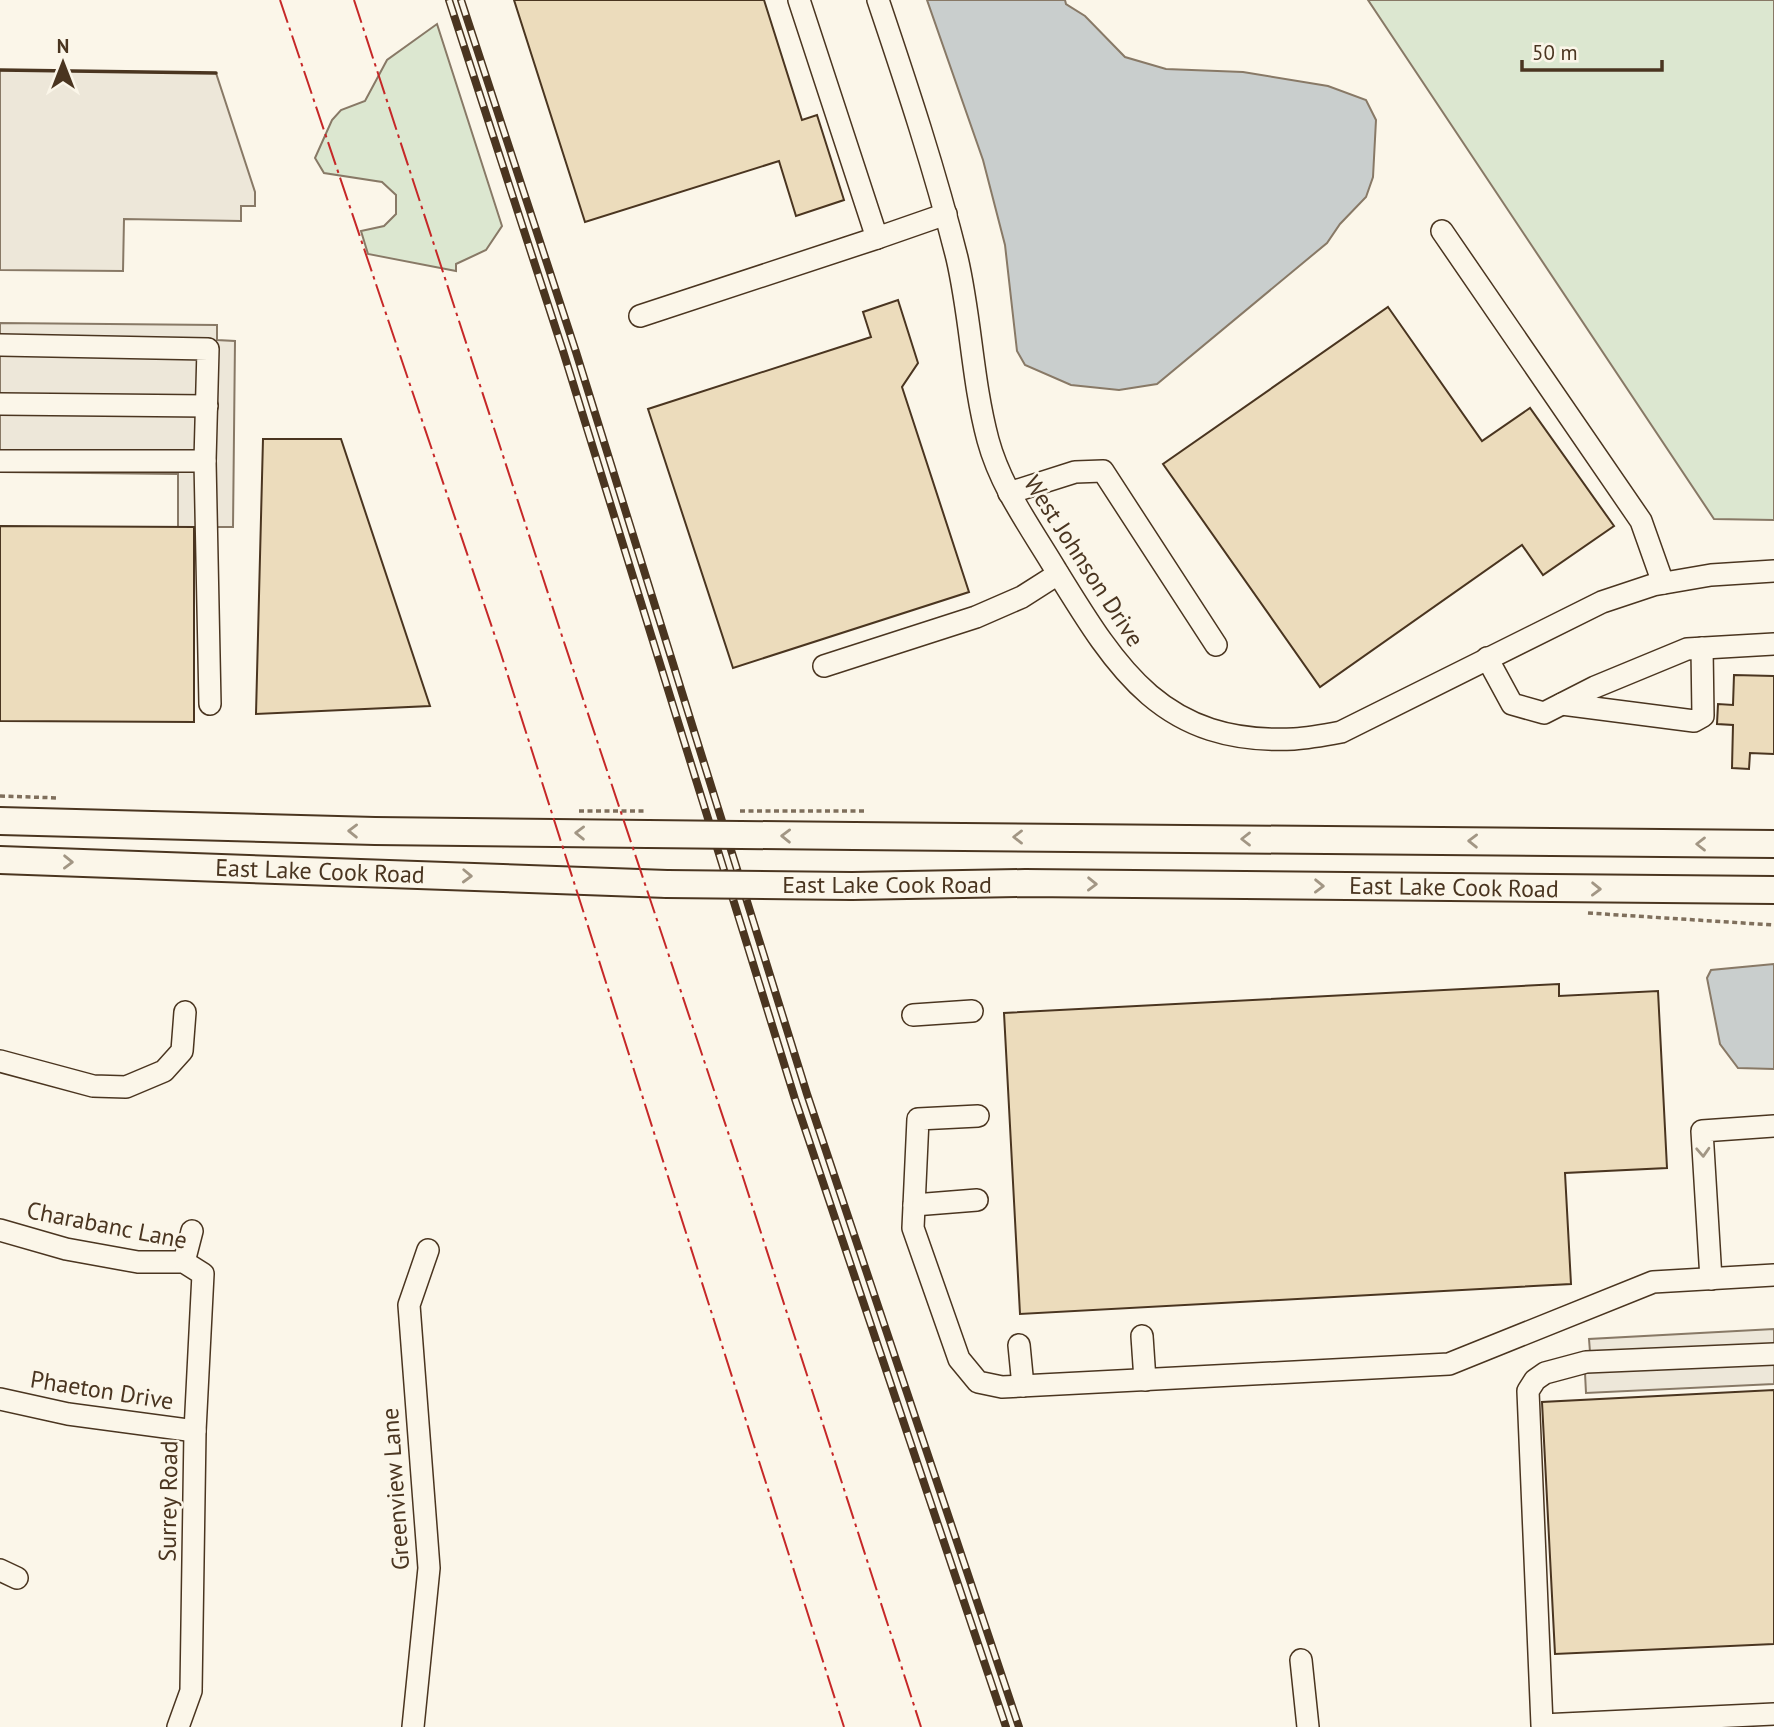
<svg xmlns="http://www.w3.org/2000/svg" width="1774" height="1727" font-family="'PT Sans',sans-serif">
  <style>
    .green { fill: #dce7d0; stroke: #887966; stroke-width: 2 }
    .parking { fill: #ede7d9; stroke: #887966; stroke-width: 2 }
    .water { fill: #c9cecd; stroke: #887966; stroke-width: 2 }
    .building { fill: #ecdcbc; stroke: #4a3520; stroke-width: 2 }
    .lines { fill: none; stroke-linecap: round; stroke-linejoin: round }
    .minor-casing { stroke: #4a3520; stroke-width: 24 }
    .major-casing { stroke: #4a3520; stroke-width: 30 }
    .path { stroke: #7f6f5c; stroke-width: 3.5; stroke-dasharray: 5 3.5; stroke-linecap: butt }
    .minor { stroke: #fbf6e9; stroke-width: 21 }
    .major { stroke: #fbf6e9; stroke-width: 26 }
    .rail-casing { stroke: #4a3520; stroke-width: 8 }
    .rail { stroke: #fbf6e9; stroke-width: 5; stroke-dasharray: 16; stroke-linecap: butt }
    .major-bridge-casing { stroke: #4a3520; stroke-width: 30; stroke-linecap: butt }
    .path-bridge { stroke: #7f6f5c; stroke-width: 3.5; stroke-dasharray: 5 3.5; stroke-linecap: butt }
    .major-bridge { stroke: #fbf6e9; stroke-width: 26 }
    .wall { stroke: #4a3520; stroke-width: 3.5 }
    .power { stroke: #c62828; stroke-width: 2; stroke-dasharray: 24 5 3.5 5; stroke-linecap: butt }
    .oneway { stroke: #a29684 }
    .labels { text-anchor: middle; dominant-baseline: central; stroke-width: 5; stroke-linejoin: round; paint-order: stroke }
    .street-label { font-size: 24px; fill: #4a3520; stroke: #fbf6e9 }
  </style>
  <rect width="100%" height="100%" fill="#fbf6e9"/>
  <g class="green">
    <path d="M1368 0H1774V520L1714 519Z"/>
    <path d="M437 24 502 226 486 250 456 264V271L368 254 361 231 384 226 396 214V195L382 182 324 173 315 158 332 120 341 110 365 101 387 60Z"/>
  </g>
  <g class="parking">
    <path d="M0 70 216 73 255 192V206H241V221L124 219 123 271 0 270Z"/>
    <path d="M0 323 217 325V340L235 341 233 527H178V474L0 472Z"/>
    <path d="M1774 1329V1384L1586 1393 1584 1353 1590 1352 1589 1339Z"/>
  </g>
  <g class="water">
    <path d="M927 0H1065L1066 4 1085 16 1125 57 1166 69 1243 72 1328 86 1366 100 1376 120 1373 177 1366 197 1340 224 1327 243 1157 384 1119 390 1071 385 1025 365 1017 351 1005 245 983 160Z"/>
    <path d="M1774 964V1069L1738 1068 1720 1044 1707 978 1711 970Z"/>
  </g>
  <g class="building">
    <path d="M514 0H764L802 120 817 115 844 200 796 216 779 161 585 222Z"/>
    <path d="M898 300 918 363 902 387 969 592 733 668 648 409 871 337 863 312Z"/>
    <path d="M1388 307 1482 441 1530 408 1614 526 1543 575 1522 545 1320 687 1163 464Z"/>
    <path d="M263 439H341L430 706 256 714Z"/>
    <path d="M0 526 194 527V722L0 721Z"/>
    <path d="M1734 675 1774 676V754L1750 753 1749 769 1732 768 1733 725 1717 724 1718 704 1733 705Z"/>
    <path d="M1559 984V996L1658 991 1667 1168 1565 1173 1571 1284 1020 1314 1004 1013Z"/>
    <path d="M1774 1390V1644L1555 1654 1542 1402Z"/>
  </g>
  <g class="lines">
    <g class="minor-casing">
      <g id="minor">
        <path d="M799 0 877 238 946 214"/>
        <path d="M878 0C907 86 935 170 957 258 971 318 972 380 988 440 1001 488 1031 528 1056 570 1118 671 1163 745 1294 739 1309 738 1325 735 1341 732L1602 602 1653 585 1711 575 1774 571"/>
        <path d="M1442 231 1641 521 1663 583"/>
        <path d="M640 316 877 238"/>
        <path d="M0 345 208 349 205 461"/>
        <path d="M0 404 207 406"/>
        <path d="M0 461H205L210 704"/>
        <path d="M1009 493 1075 472 1103 471 1216 645"/>
        <path d="M1487 658 1512 704 1544 713 1595 687 1687 649 1774 644"/>
        <path d="M824 666 976 617 1022 597 1058 574"/>
        <path d="M1562 704 1694 721 1703 716 1702 648"/>
        <path d="M913 1015 972 1011"/>
        <path d="M0 1061 93 1086 126 1087 164 1071 182 1051 185 1012"/>
        <path d="M978 1116 918 1119 913 1228 959 1359 978 1382 1002 1387 1449 1364 1653 1282 1774 1275"/>
        <path d="M914 1205 977 1200"/>
        <path d="M0 1230 66 1249 138 1262H184L203 1274 195 1431 191 1691 178 1727"/>
        <path d="M184 1262 192 1231"/>
        <path d="M1711 1279 1702 1131 1774 1126"/>
        <path d="M1142 1336 1145 1380"/>
        <path d="M1019 1345 1023 1386"/>
        <path d="M1774 1354 1586 1362 1545 1373 1535 1380 1528 1391 1542 1725 1774 1714"/>
        <path d="M0 1399 68 1414 195 1431"/>
        <path d="M0 1570 17 1578"/>
        <path d="M1301 1660 1308 1727"/>
        <path d="M413 1727 429 1568 409 1305 428 1250"/>
      </g>
    </g>
    <g class="major-casing">
      <g id="major">
        <path d="M0 821 375 831 648 834"/>
        <path d="M854 836 1774 844"/>
        <path d="M0 860 667 884"/>
        <path d="M852 886 1025 883 1774 890"/>
      </g>
    </g>
    <g class="path">
      <path d="M0 796 59 798"/>
      <path d="M1588 913 1774 925"/>
    </g>
    <use href="#minor" class="minor"/>
    <use href="#major" class="major"/>
    <g class="rail-casing">
      <g id="rail">
        <path d="M449 0 563 351 795 1099 1006 1727"/>
        <path d="M461 0 576 352 807 1094 1019 1727"/>
      </g>
    </g>
    <use href="#rail" class="rail"/>
    <g class="major-bridge-casing">
      <g id="major-bridge">
        <path d="M648 834 854 836"/>
        <path d="M667 884 852 886"/>
      </g>
    </g>
    <g class="path-bridge">
      <path d="M579 811H645"/>
      <path d="M740 811H864"/>
    </g>
    <use href="#major-bridge" class="major-bridge"/>
    <path class="wall" d="M0 70 216 73"/>
    <g class="power">
      <path d="M280 0 501 654 844 1727"/>
      <path d="M354 0 562 636 741 1171 921 1727"/>
    </g>
  </g>
  <defs><path id="oneway-chevron" d="M-2-3.5L2.5 0L-2 3.5" fill="none" stroke-width="1.6" stroke-linecap="round" stroke-linejoin="round" transform="scale(1.75)"/></defs>
  <g class="oneway">
    <use href="#oneway-chevron" transform="translate(353 831) rotate(-179)"/>
    <use href="#oneway-chevron" transform="translate(580 833) rotate(-179)"/>
    <use href="#oneway-chevron" transform="translate(786 836) rotate(-179)"/>
    <use href="#oneway-chevron" transform="translate(1018 837) rotate(-180)"/>
    <use href="#oneway-chevron" transform="translate(1246 839) rotate(-180)"/>
    <use href="#oneway-chevron" transform="translate(1473 841) rotate(-179)"/>
    <use href="#oneway-chevron" transform="translate(1701 844) rotate(-180)"/>
    <use href="#oneway-chevron" transform="translate(68 862) rotate(1)"/>
    <use href="#oneway-chevron" transform="translate(467 876) rotate(2)"/>
    <use href="#oneway-chevron" transform="translate(1092 884) rotate(1)"/>
    <use href="#oneway-chevron" transform="translate(1319 886) rotate(1)"/>
    <use href="#oneway-chevron" transform="translate(1596 889) rotate(1)"/>
    <use href="#oneway-chevron" transform="translate(1703 1152) rotate(87)"/>
  </g>
  <g class="labels">
    <g class="street-label">
      <text transform="translate(1084 561) rotate(57)">West Johnson Drive</text>
      <text transform="translate(320 871) rotate(2)">East Lake Cook Road</text>
      <text x="887" y="884">East Lake Cook Road</text>
      <text transform="translate(1454 887) rotate(1)">East Lake Cook Road</text>
      <text transform="translate(107 1225) rotate(11)">Charabanc Lane</text>
      <text transform="translate(102 1390) rotate(9)">Phaeton Drive</text>
      <text transform="translate(395 1489) rotate(-94)">Greenview Lane</text>
      <text transform="translate(168 1501) rotate(-89)">Surrey Road</text>
    </g>
  </g>
  <g transform="translate(63 63)" stroke="#fbf6e9" stroke-width="5" paint-order="stroke">
  <path d="M0-5L12 26L0 18L-12 26Z" fill="#4a3520"/>
  <text y="-10" font-size="19" font-weight="bold" text-anchor="middle" fill="#4a3520">N</text>
  </g>
  <path d="M1522 60v10h140v-10" fill="none" stroke="#4a3520" stroke-width="3.5"/>
  <text x="1532" y="60" font-size="21" fill="#4a3520" stroke="#fbf6e9" stroke-width="5" paint-order="stroke">50 m</text>
</svg>
